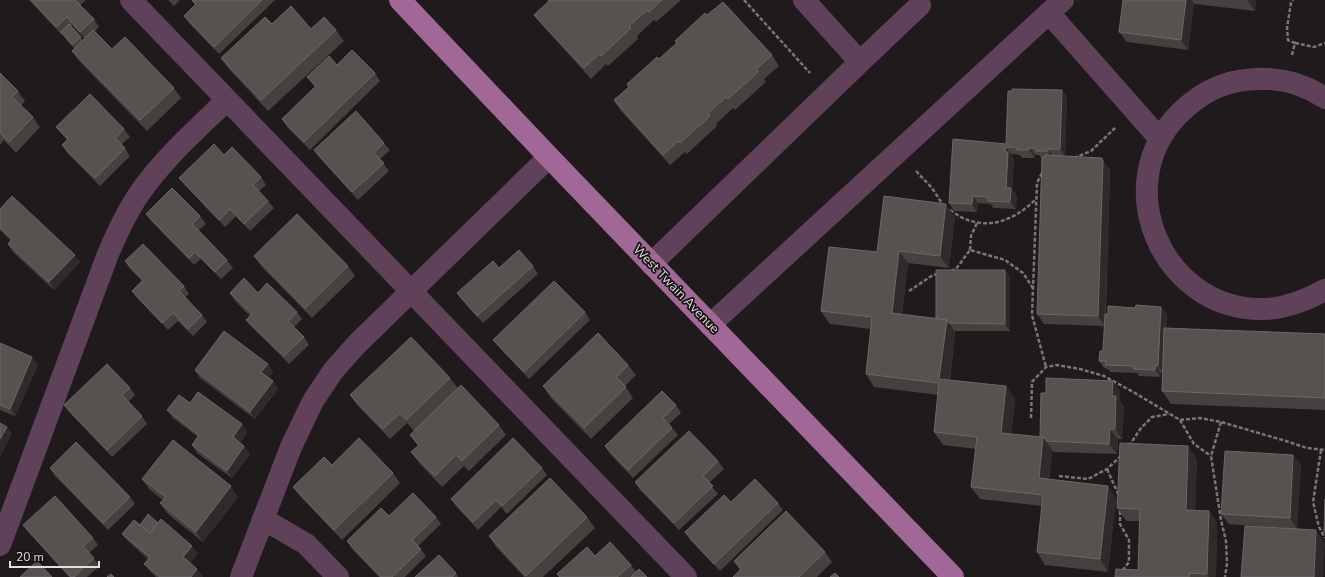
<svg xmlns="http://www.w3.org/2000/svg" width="1325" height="577" font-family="'Nunito Sans',sans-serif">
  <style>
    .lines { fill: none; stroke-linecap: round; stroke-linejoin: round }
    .path { stroke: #7a7677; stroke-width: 2.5; stroke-dasharray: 4 2; stroke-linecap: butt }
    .minor { stroke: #5f4259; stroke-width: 22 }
    .major { stroke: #a16797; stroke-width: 22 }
    .wall { fill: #44413f; fill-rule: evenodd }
    .shaded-wall { fill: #2e2b2a }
    .building { fill: #555250; stroke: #6b6867 }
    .labels { text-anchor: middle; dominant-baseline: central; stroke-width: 3.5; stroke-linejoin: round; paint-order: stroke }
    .street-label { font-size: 13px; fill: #e3e0e0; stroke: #161213 }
  </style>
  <rect width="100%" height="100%" fill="#1f1b1c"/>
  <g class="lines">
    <g class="path">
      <path d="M744 0 810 73"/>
      <path d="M1295 43 1314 47 1325 43"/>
      <path d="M1292 55 1295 43 1288 40 1287 28 1291 3 1293 0"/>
      <path d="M1074 158 1091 151 1115 128"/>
      <path d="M916 171 932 188 943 205"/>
      <path d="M1042 173 1037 183 1032 315 1046 367"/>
      <path d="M950 210C980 233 1011 224 1036 199"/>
      <path d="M970 250 971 236 977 223"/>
      <path d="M951 271 956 269 970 250 1005 260 1023 273 1033 288"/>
      <path d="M909 291 933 275 938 274"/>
      <path d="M1031 418 1032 382 1046 367 1057 365 1080 369 1104 376 1135 393 1180 420 1200 418 1221 422 1286 441 1307 448 1325 450"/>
      <path d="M1180 420 1194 444 1211 456"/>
      <path d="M1221 422 1211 456 1221 520 1226 541 1227 564 1225 577"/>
      <path d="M1129 446 1141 428 1152 417 1169 414"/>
      <path d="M1321 450 1313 502 1319 527 1325 538"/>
      <path d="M1107 469 1119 496"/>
      <path d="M1059 476 1088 479 1107 469 1121 456"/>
      <path d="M1120 511V524L1129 540V562L1123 570"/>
    </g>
    <g class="minor">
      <path d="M131 0 686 577"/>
      <path d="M804 0 860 62 920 5"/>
      <path d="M1049 13 1160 139"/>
      <path d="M1325 98C1297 79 1265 75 1233 82 1212 87 1194 99 1179 114 1109 184 1161 307 1259 309 1283 310 1305 301 1325 290"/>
      <path d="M651 264 860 62"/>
      <path d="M710 325 1063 0"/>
      <path d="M263 519 306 544 338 577"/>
      <path d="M0 545 108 254C117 233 126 213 139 194 163 159 196 130 227 100"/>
      <path d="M241 577 291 447 313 401 333 371 357 344 549 157"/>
    </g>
    <path class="major" d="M400 0 549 157 953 577"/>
  </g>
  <g class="wall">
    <path d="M29 0H86L80 5 94 19 99 27 95 31 112 49 174 88 181 98 147 131 79 61 72 51 74 48 62 34V35ZM72 25 84 38 83 40 71 26Z"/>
    <path d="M168 0H180L174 6Z"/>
    <path d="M191 0H275L219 54 189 23 184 16 195 5Z"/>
    <path d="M548 0H681L656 22 654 20 637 36 638 39 608 66 606 64 591 79 542 25 534 15 549 1Z"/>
    <path d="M1123 0H1256L1255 11 1194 4 1188 50 1127 42 1119 32Z"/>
    <path d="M707 15 772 55 779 66 764 79 766 82 735 110 733 108 716 124 717 126 687 154 685 152 670 165 621 111 614 100 677 43 675 41Z"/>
    <path d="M272 24 311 29 336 30 344 41 268 111 228 68 221 58Z"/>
    <path d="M337 65 375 73 380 81 310 150 287 127 282 119 315 87 307 77Z"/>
    <path d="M0 73 18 91 25 101 21 106 33 117 40 127 16 153 4 140 0 145Z"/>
    <path d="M1067 97 1065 156 1109 168 1110 171 1106 314H1167L1166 328 1325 334V410L1171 404 1162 391 1163 373H1161V377L1139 376 1137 373 1110 372 1108 369 1104 368 1099 361 1103 351 1105 326 1044 324 1037 314 1042 159 1039 155H1035V158H1022L1020 155 1011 154V155L1014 159 1012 189 1017 196 1016 209 993 208 991 204 978 203 977 212 954 211 949 203 1006 144Z"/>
    <path d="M56 127 124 129 130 137 121 145 125 148 130 156 100 186 67 153 62 145 67 140 62 134Z"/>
    <path d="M384 143 390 150 380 159 389 171 358 200 319 157 314 150Z"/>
    <path d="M224 155 261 177 266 185 259 191 268 201 274 208 250 231 236 216 225 227 185 185 179 178Z"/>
    <path d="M0 209 80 262 54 290 13 252 8 244 11 241 0 230Z"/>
    <path d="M146 214 200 216 206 224 199 230 227 260 233 268 221 279 201 259 194 265 151 221Z"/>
    <path d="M955 216 949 268 908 263 902 314 936 318 1005 270 1010 278V331H954L955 332 950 380 1015 399 1011 434 1040 437 1046 393 1113 381 1120 391V401L1124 407 1122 439H1118L1117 454 1053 452 1052 450 1049 479 1116 498 1108 572 1045 565 1037 552 1042 506 980 499 971 487 976 449 943 445 934 432 938 395 874 387 866 374 871 329 830 324 821 311 877 252Z"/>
    <path d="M254 256 348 266 355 276 312 318 261 266Z"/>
    <path d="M125 261 184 286 189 294 185 297 202 315 207 322 193 336 178 321 168 330 137 298 132 291 142 281 130 269Z"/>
    <path d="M533 266 538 274 483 323 462 300 457 293Z"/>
    <path d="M230 293H258L297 312 302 319 294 327 304 337 309 345 289 364 252 327 246 320 250 316 235 301Z"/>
    <path d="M585 312 590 320 529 379 499 347 493 340Z"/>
    <path d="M0 343 38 365 15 416 0 410Z"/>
    <path d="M268 364 273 372 268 377 273 381 278 389 255 419 200 378 195 370Z"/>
    <path d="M628 365 636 375 625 386 633 398 591 439 550 397 543 386Z"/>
    <path d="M450 378 458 388 499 425 506 435 469 471 464 466 442 487 419 463 411 452 418 446 410 435 414 431 407 423 390 439 357 405 350 395Z"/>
    <path d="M130 388 135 395 128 402 142 416 147 424 112 457 70 413 64 405Z"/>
    <path d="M190 403 242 424 247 432 240 443 244 446 250 454 232 478 197 453 192 445 198 437 173 418 167 410Z"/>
    <path d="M676 405 681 413 669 424 672 428 678 435 633 478 610 454 605 446Z"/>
    <path d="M1197 459 1195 510 1209 511 1217 523 1216 577H1115L1138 570 1140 521H1126L1117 508Z"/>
    <path d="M718 461 724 469 709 483 718 494 679 530 640 490 635 482Z"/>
    <path d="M332 465 393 473 400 483 342 540 301 497 293 487Z"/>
    <path d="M1301 465 1297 529 1229 524 1221 514Z"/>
    <path d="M50 468 130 497 135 504 108 530 55 476Z"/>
    <path d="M542 468 547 475 507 514 501 507 478 530 456 506 451 499Z"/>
    <path d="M142 479 238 497 203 542 168 514 160 503 163 500 149 489Z"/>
    <path d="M731 502 778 503 783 510 720 571 690 540 685 532Z"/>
    <path d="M389 516 436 517 441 524 418 546 426 556 405 577H379L352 549 347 541Z"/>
    <path d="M587 517 595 528 543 577H524L496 547 489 536Z"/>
    <path d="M23 525 93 538 98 545 89 553 100 566 87 577H69L29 533Z"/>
    <path d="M140 525 198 553 190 563 203 577H156L150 571 144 564 148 559 128 541 122 534 141 526Z"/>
    <path d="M825 552 832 562 817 577H733L740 570 734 561Z"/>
    <path d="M595 556 631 565 636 572 631 577H559L557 574Z"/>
    <path d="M456 573 458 577H415Z"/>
  </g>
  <g class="shaded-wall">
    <path d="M1186 0H1192L1194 4 1188 50 1181 40Z"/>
    <path d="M1248 0H1256L1255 11 1248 1Z"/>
    <path d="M1062 90 1067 97 1065 157 1060 149Z"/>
    <path d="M1006 147 1014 159 1012 189 1017 196 1016 209 1010 202 1006 188Z"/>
    <path d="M1030 148 1035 155V158L1029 150Z"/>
    <path d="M1048 149 1053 156V159L1048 151Z"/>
    <path d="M1102 158 1110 171 1105 326 1098 316Z"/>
    <path d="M973 196 978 203 977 212 972 204Z"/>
    <path d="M946 204 955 216 949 268 940 256Z"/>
    <path d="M899 251 908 263 900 326 892 313Z"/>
    <path d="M75 255 80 262 54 290 49 282Z"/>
    <path d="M1005 270 1010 278V331L1005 324Z"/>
    <path d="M1161 307 1167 314 1164 373 1158 366Z"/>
    <path d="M947 320 955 332 948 391 939 379Z"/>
    <path d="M32 357 38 365 15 416 10 409Z"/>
    <path d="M268 364 273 372 267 380 261 372Z"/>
    <path d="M1156 365 1161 373V377L1155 370Z"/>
    <path d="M273 381 278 389 255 419 250 412Z"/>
    <path d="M1113 381 1120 391V401L1124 407 1122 439 1115 429 1112 396Z"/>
    <path d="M1006 386 1015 399 1010 445 1001 433Z"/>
    <path d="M242 424 247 432 238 445 233 437Z"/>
    <path d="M7 427 12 434 0 457V439Z"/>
    <path d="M1110 429 1118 439 1117 454 1109 444Z"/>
    <path d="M1043 437 1052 450 1048 491 1039 478Z"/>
    <path d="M244 446 250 454 232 478 227 471Z"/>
    <path d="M1188 446 1197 459 1195 522 1186 510Z"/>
    <path d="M1293 455 1301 465 1297 529 1290 518Z"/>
    <path d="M231 486 238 497 203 542 196 532Z"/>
    <path d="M1108 486 1116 498 1108 572 1100 559Z"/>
    <path d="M1209 511 1217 523 1216 577H1209L1207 574Z"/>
    <path d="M1316 530 1325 543 1323 577H1314Z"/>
    <path d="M192 546 198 553 188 565 183 557Z"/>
    <path d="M197 569 203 577H191Z"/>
  </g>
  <g class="building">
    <path d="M31 0H75L94 19 80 32 67 17 56 27Z"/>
    <path d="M192 0H262L214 47 184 16 196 4Z"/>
    <path d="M548 0H662L649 12 647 10 629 26 631 28 601 56 599 54 584 68 534 15 549 1Z"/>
    <path d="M1123 0H1186L1181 40 1119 32Z"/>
    <path d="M723 2 772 55 756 69 758 72 728 99 726 97 708 113 710 116 680 143 678 141 663 155 614 100 629 87 627 84 657 57 659 59 677 43 675 41 705 13 707 15Z"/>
    <path d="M291 6 311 29 324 17 336 30 261 100 221 58 265 17 272 24Z"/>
    <path d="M69 24 81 37 72 45 61 32Z"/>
    <path d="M93 30 112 49 125 37 174 88 140 120 72 51Z"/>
    <path d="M352 50 375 73 304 142 282 119 316 86 307 77 329 56 337 65Z"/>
    <path d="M0 73 18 91 12 97 33 117 9 142 0 133Z"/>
    <path d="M1012 89 1062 90 1060 149H1048V151H1036V148H1030L1029 150H1017V147H1006L1005 152H1008L1006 188H1011L1010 202 988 201V197L973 196 972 204 949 203 953 139 1006 144 1008 91H1012Z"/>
    <path d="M90 94 124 129 115 138 125 148 95 178 62 145 68 139 56 127Z"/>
    <path d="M356 111 384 143 374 153 384 163 352 192 314 150Z"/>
    <path d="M214 144 224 155 232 147 261 177 253 185 268 201 244 224 230 209 219 220 179 178Z"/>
    <path d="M1045 155 1102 158V160H1103L1098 316 1037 314 1042 157H1045Z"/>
    <path d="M172 188 200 216 192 224 227 260 215 272 195 252 189 258 146 214Z"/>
    <path d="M12 196 75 255 49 282 8 244 12 239 0 228V209Z"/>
    <path d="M884 196 946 204 940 256 899 251 892 313 947 320 939 379 1006 386 1001 433 1043 437 1039 478 1108 486 1100 559 1037 552 1043 495 971 487 977 437 934 432 939 383 866 374 872 317 821 311 829 247 877 252Z"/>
    <path d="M297 214 348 266 305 308 254 256Z"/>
    <path d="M143 244 184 286 179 291 202 315 188 329 173 313 162 323 132 291 143 280 125 261Z"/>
    <path d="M519 250 533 266 477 316 457 293 493 261 499 268Z"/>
    <path d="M936 270H1005V324L949 323 947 320 936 318Z"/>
    <path d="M244 278 258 293 267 283 297 312 288 321 304 337 284 356 246 320 252 314 230 293Z"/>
    <path d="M554 281 585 312 524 372 493 340Z"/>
    <path d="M1136 305 1161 307 1158 366 1156 365 1155 370 1134 369V366L1105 365 1106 361H1099L1100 351H1103L1105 314H1108V306L1135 308Z"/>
    <path d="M1164 328 1325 334V398L1162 391Z"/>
    <path d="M224 331 268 364 261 372 273 381 250 412 195 370Z"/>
    <path d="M598 333 628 365 616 377 626 387 584 428 543 386Z"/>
    <path d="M411 337 450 378 406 420 400 413 383 429 350 395Z"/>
    <path d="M0 343 32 357 10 409 0 405Z"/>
    <path d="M107 364 130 388 122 395 142 416 107 450 64 405Z"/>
    <path d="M1046 378 1113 381 1112 396H1116L1115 429H1110L1109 444 1046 441V438L1040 437 1041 393H1046Z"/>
    <path d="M461 385 499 425 462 461 456 455 435 476 411 452 419 445 410 435Z"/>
    <path d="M662 391 676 405 663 418 672 428 628 470 605 446Z"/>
    <path d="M198 392 242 424 233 437 244 446 227 471 192 445 199 435 167 410 179 395 190 403Z"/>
    <path d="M0 423 7 427 0 439Z"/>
    <path d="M689 431 718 461 703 476 713 486 674 523 635 482Z"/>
    <path d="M359 438 393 473 334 530 293 487 324 457 332 465Z"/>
    <path d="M513 438 542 468 502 506 496 500 473 522 451 499Z"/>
    <path d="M173 440 231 486 196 532 160 503 166 497 142 479Z"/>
    <path d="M76 442 130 497 103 523 50 468Z"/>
    <path d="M1120 443 1188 446 1186 510 1209 511 1207 574 1190 573 1189 577H1115L1116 569 1138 570 1140 509 1117 508Z"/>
    <path d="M1225 451 1293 455 1290 518 1221 514Z"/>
    <path d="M550 478 587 517 526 576 489 536Z"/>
    <path d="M755 479 778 503 714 564 685 532 724 495 731 502Z"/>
    <path d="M413 493 436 517 412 540 421 549 392 577H381L347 541 381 508 389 516Z"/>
    <path d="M55 496 93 538 83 546 94 558 74 577H71L23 525Z"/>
    <path d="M1325 499V532H1324Z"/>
    <path d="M786 511 825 552 799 577H733L741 569 734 561Z"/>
    <path d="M148 514 158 523 150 533 140 525Z"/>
    <path d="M161 519 192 546 183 557 197 569 191 577H160L144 564 150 557 122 534 134 520 150 533Z"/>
    <path d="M1245 526 1316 530 1314 577H1241Z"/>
    <path d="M610 542 631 565 617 577H560L557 574 587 547 595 556Z"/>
    <path d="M439 555 456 573 452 577H415Z"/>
    <path d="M37 561 52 577H20Z"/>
    <path d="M639 569 647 577H631Z"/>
    <path d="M835 573 839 577H830Z"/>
    <path d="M111 574 114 577H107Z"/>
  </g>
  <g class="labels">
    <g class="street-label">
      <text transform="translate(676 289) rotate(46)">West Twain Avenue</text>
    </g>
  </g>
  <path d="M10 561v6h89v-6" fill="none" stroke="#e3e0e0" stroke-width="2"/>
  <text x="16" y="561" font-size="12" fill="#e3e0e0" stroke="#161213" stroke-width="3" paint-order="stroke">20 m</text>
</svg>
